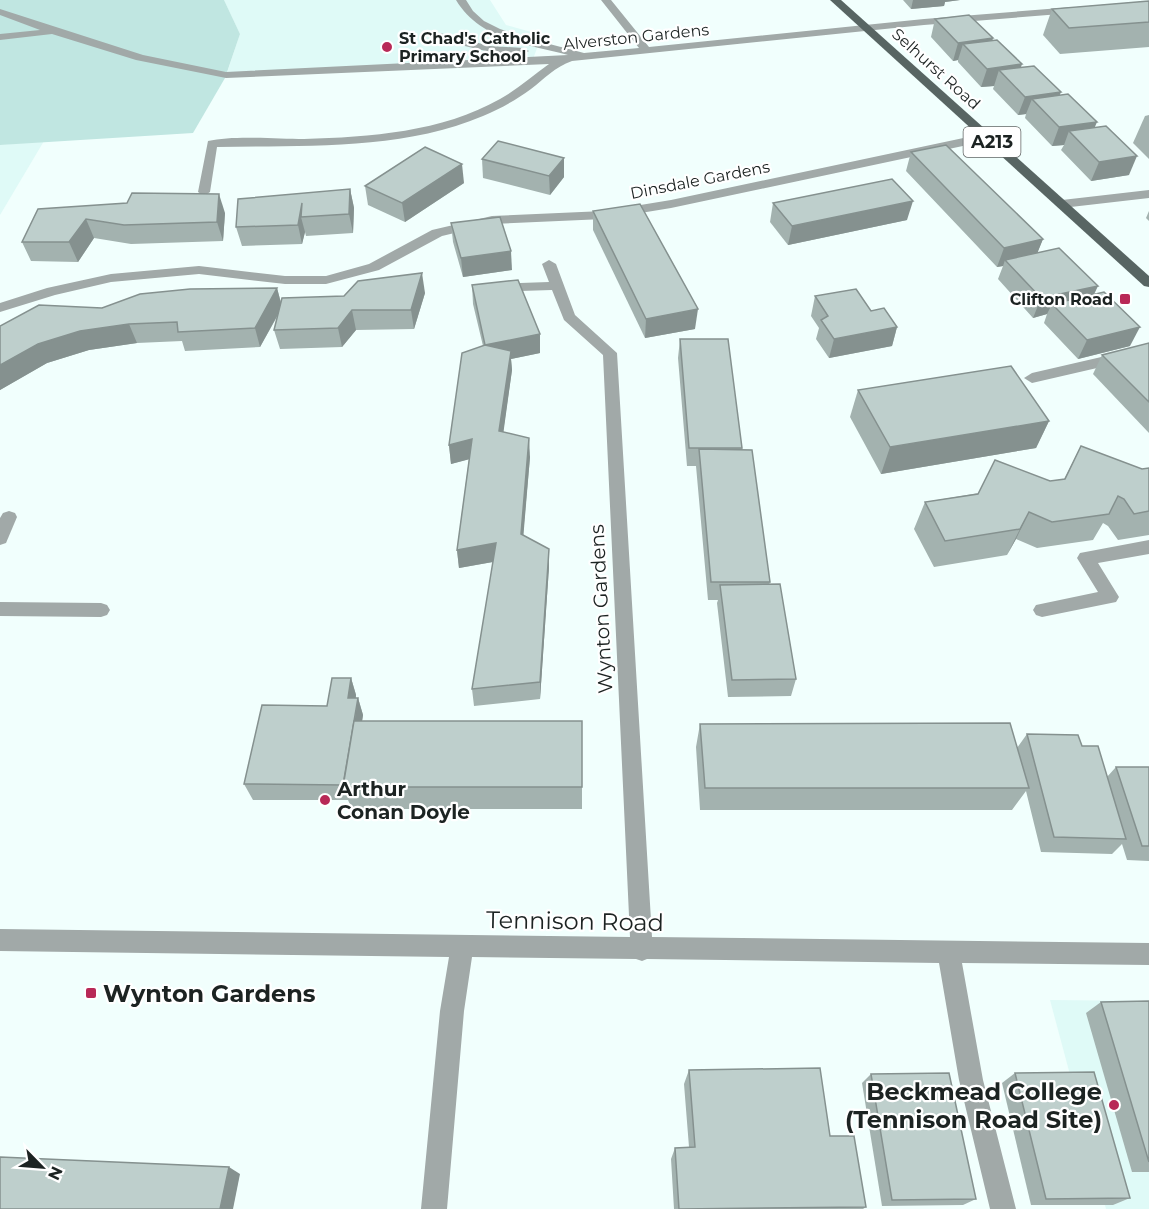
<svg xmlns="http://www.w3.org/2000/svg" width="1149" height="1209" font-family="Montserrat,sans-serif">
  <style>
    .built { fill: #dffaf7 }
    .green { fill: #c0e6e1 }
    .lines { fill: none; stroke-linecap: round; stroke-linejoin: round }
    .minor { fill: #a1a9a8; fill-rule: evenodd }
    .major { fill: #586563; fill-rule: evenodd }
    .wall { fill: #a3b2af }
    .shaded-wall { fill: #85918f }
    .building { fill: #becfcc; stroke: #85918f; stroke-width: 1.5 }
    .poi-dot { fill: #b82957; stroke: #fff; stroke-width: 2 }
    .labels { text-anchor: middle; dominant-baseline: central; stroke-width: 4.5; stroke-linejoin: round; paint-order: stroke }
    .far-street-label { font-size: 16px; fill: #1c2322; stroke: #fff }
    .far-poi-label { font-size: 16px; font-weight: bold; fill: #1c2322; stroke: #fff; text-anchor: start }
    .shield { fill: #fff; stroke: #606564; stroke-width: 1.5 }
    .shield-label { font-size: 18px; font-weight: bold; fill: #1c2322 }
    .street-label { font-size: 20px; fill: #1c2322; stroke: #fff }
    .poi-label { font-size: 20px; font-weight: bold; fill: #1c2322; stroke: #fff; text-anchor: start }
    .near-street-label { font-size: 24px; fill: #1c2322; stroke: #fff }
    .near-poi-label { font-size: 24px; font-weight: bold; fill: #1c2322; stroke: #fff; text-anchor: start }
  </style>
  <rect width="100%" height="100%" fill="#f1fffd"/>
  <g class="built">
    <path d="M224 0H490L506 25 542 35 533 59 227 73 240 34Z"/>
    <path d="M44 141 0 215V145Z"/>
    <path d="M1050 1000 1149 1001V1209H1106Z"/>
  </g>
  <path class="green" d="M0 0H224L240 34 225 78 193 133 0 145Z"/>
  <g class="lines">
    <g class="minor">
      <path d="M456 0H466L473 11 484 21 500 29 534 40 584 53 639 48 601 0H611L649 47 924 19 1073 7 1078 10 1073 13 924 25 572 61C555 67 544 79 531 89 516 100 500 109 483 116 400 151 305 145 217 147L210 192 204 196 198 192 208 141C234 135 276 139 304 139 370 137 442 132 500 99 518 89 532 76 549 64L226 78 136 60 52 34 0 40V34L40 30 0 15V9L143 55 226 72 568 55C527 44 480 40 456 0Z"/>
      <path d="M440 33 490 46 524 48 529 51C515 62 454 43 436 38L435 36Z"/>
      <path d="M987 133 991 134V140L671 208 604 219 492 224 442 236 379 270 326 284H285L199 274 111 282 55 295 0 312V303L47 288 111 274 199 266 285 276H326L369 264 432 230 492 216 604 211 671 200Z"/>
      <path d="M1149 190V198L1062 208 1056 204 1062 200Z"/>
      <path d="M549 260 556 264 575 315 617 353 652 937 1149 943V965L962 963 983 1080 1016 1209H990L959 1080 939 963 647 959 642 961 636 959 472 957 464 1011 447 1209H421L440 1011 449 957 0 951V929L630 937 603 355 564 320 552 290 520 291 513 287 520 283 549 282 542 264Z"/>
      <path d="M1149 346V356L1032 383 1024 378 1032 373Z"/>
      <path d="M9 511 15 513 17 517 6 543 0 545V518L3 513Z"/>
      <path d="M1149 540V554L1098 563 1119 597 1116 602 1042 617 1036 615 1033 610 1036 605 1098 592 1077 558 1080 553Z"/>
      <path d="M0 602 101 603 107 605 110 610 107 615 101 617 0 616Z"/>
    </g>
    <path class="major" d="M830 0H841L1149 276V287L1144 286Z"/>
  </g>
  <g class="wall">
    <path d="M903 0H960L945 2 944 6 911 9Z"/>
    <path d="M1149 1V47L1060 54 1043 35 1052 9Z"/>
    <path d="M935 19 993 38 992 41 1021 67 1059 96 1095 128 1129 175 1091 181 1061 150 1064 145 1052 146 1025 118 1026 114 1018 115 993 89 994 86 981 87 958 62V60L953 61 931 37Z"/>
    <path d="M1149 115V159L1133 143 1145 116Z"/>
    <path d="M911 152 1043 239 1037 253 1093 294 1130 346 1078 359 1044 323 1047 314 1033 318 998 279 1003 266 997 267 906 171Z"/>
    <path d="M482 159 564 177 550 195 483 178Z"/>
    <path d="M464 183 405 222 368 205 365 186Z"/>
    <path d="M350 189 354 208 353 233 306 236 305 232 302 244 242 246 236 227Z"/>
    <path d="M773 203 907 220 788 245 770 222Z"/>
    <path d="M38 209 225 213 223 241 131 244 94 238 78 262 31 261 22 242Z"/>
    <path d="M593 211 695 329 645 338 593 230Z"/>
    <path d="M1149 211V221L1146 218Z"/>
    <path d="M451 223 512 270 463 277 453 242Z"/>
    <path d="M472 285 540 334V353L511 359 512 370 503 432 530 457 523 535 549 549V567L540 699 474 706 472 689 493 562 459 568 457 550 469 459 451 464 449 445 483 346 473 304Z"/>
    <path d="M277 288 281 303 344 296 425 293 414 329 356 330 342 347 280 349 274 330 278 315 260 347 185 351 182 341 137 343 89 350 47 363 0 390V326L102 308Z"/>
    <path d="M815 296 871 311 897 327 892 346 829 358 816 339 819 328 811 316Z"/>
    <path d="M680 339 742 448 770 582 769 585 796 679 791 696 728 697 717 603 718 600H708L696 466H687L678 358Z"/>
    <path d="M1149 343V433L1093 374 1102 355Z"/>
    <path d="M858 390 1049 421 1036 448 881 474 850 417Z"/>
    <path d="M1081 446 1142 469 1149 468V535L1118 540 1108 526 1103 523 1093 540 1037 548 1016 539 1007 555 934 567 914 529 925 502 1064 479Z"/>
    <path d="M351 678 356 695V698H358L363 715 362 721 582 787V809H352L348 800H253L244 784 327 706Z"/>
    <path d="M700 724 1017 748 1027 734 1082 746 1107 777 1116 767H1149V861L1127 860 1122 844 1112 854 1041 852 1026 791 1012 810H700L696 747Z"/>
    <path d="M1149 1001V1172H1132L1086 1013 1101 1002Z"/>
    <path d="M689 1070 830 1136 866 1207 863 1209H674L671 1159 675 1148 689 1147 684 1084Z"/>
    <path d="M1015 1073 1130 1198 1113 1205H1031L1002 1083Z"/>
    <path d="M871 1074 976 1199 963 1205 882 1206 862 1083Z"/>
  </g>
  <g class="shaded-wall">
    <path d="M913 0H960L945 2 944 6 911 9Z"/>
    <path d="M993 38 987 56 963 44 958 60 953 61 958 43Z"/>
    <path d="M1022 64 1016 83 999 70 994 86 981 87 987 69Z"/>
    <path d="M1061 92 1054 110 1032 99 1026 114 1018 115 1025 97Z"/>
    <path d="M1097 122 1089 141 1069 131 1064 145 1052 146 1059 127Z"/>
    <path d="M1137 156 1129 175 1091 181 1099 162Z"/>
    <path d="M564 158V177L550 195 549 176Z"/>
    <path d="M462 164 464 183 405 222 402 203Z"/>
    <path d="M350 189 354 208 353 233 349 214Z"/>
    <path d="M219 194 225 213 223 241 217 222Z"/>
    <path d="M913 201 907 220 788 245 792 226Z"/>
    <path d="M302 203 301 217 305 232 302 244 298 225Z"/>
    <path d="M86 219 94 238 78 262 69 242Z"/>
    <path d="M1043 239 1035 259 1005 260 1003 266 997 267 1004 248Z"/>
    <path d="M511 251 512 270 463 277 461 258Z"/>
    <path d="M422 273 425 293 414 329 411 310Z"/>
    <path d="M1098 286 1089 305 1052 304 1047 314 1033 318 1041 298Z"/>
    <path d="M277 288 282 307 260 347 255 328Z"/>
    <path d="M698 309 695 329 645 338 646 319Z"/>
    <path d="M352 310 356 330 342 347 338 328Z"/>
    <path d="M129 324 137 343 89 350 47 363 0 390V365L38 344 80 331Z"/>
    <path d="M897 327 892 346 829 358 834 339Z"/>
    <path d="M1140 327 1130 346 1078 359 1087 340Z"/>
    <path d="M540 334V353L511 359 512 370 501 450 485 345Z"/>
    <path d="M1049 421 1036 448 881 474 890 447Z"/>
    <path d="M529 438 530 457 522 552 521 534Z"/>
    <path d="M472 439 474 458 451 464 449 445Z"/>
    <path d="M1029 512 1016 539 1007 555 1020 529Z"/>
    <path d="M496 543 498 561 459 568 457 550Z"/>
    <path d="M549 549V567L540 699V682Z"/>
    <path d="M351 678 356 695 353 715 348 698Z"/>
    <path d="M358 698 363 715 352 787H345Z"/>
    <path d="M229 1167 240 1174 233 1209H220Z"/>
  </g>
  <g class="building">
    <path d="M1149 1V22L1069 28 1052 9Z"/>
    <path d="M969 15 993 38 958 43 935 19Z"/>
    <path d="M997 40 1022 64 987 69 963 44Z"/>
    <path d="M1034 66 1061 92 1025 97 999 70Z"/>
    <path d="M1068 94 1097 122 1059 127 1032 99Z"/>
    <path d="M1106 126 1137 156 1099 162 1069 131Z"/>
    <path d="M498 141 564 158 549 176 482 159Z"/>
    <path d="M946 145 1043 239 1004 248 911 152Z"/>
    <path d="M425 147 462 164 402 203 365 186Z"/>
    <path d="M892 179 913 201 792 226 773 203Z"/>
    <path d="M350 189 349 214 301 217 302 203 298 225 236 227 238 199Z"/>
    <path d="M132 193 219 194 217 222 124 225 86 219 69 242H22L38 209 127 203Z"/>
    <path d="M640 204 698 309 646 319 593 211Z"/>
    <path d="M500 217 511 251 461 258 451 223Z"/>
    <path d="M1059 248 1098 286 1041 298 1005 260Z"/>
    <path d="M422 273 411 310H352L338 328 274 330 282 298 344 296 358 281Z"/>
    <path d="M518 280 540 334 485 345 472 285Z"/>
    <path d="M277 288 255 328 178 332 177 322 129 324 80 331 38 344 0 365V326L39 305 102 308 140 294 190 289Z"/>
    <path d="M856 289 871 311 884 308 897 327 834 339 821 320 828 316 815 296Z"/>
    <path d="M1104 292 1140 327 1087 340 1052 304Z"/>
    <path d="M680 339H728L742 448H689Z"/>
    <path d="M1149 343V402L1102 355Z"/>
    <path d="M485 345 511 351 499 431 529 438 521 534 549 549 540 682 472 689 496 543 457 550 472 439 449 445 462 353Z"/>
    <path d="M1011 366 1049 421 890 447 858 390Z"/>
    <path d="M1081 446 1142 469 1149 468V511L1134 514 1124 499 1118 496 1109 514 1052 522 1029 512 1020 529 945 541 925 502 978 494 995 460 1050 481 1065 479Z"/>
    <path d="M699 449 752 450 770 582H711Z"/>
    <path d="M780 584 796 679 732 680 720 585Z"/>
    <path d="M332 678H351L348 698H358L343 785 244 784 262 705 327 706Z"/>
    <path d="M354 721H582V787H343Z"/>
    <path d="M1010 723 1029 788H705L700 724Z"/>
    <path d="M1027 734 1078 735 1082 746H1098L1126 839 1054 837Z"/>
    <path d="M1116 767H1149V846H1142Z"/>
    <path d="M1149 1001V1162L1101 1002Z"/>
    <path d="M820 1068 830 1136H854L866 1207 679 1209 675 1148 695 1147 689 1070Z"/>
    <path d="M1094 1072 1130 1198 1046 1199 1015 1073Z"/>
    <path d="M949 1073 976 1199 892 1200 871 1074Z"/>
    <path d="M0 1157 229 1167 220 1209H0Z"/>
  </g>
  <g class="poi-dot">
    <circle cx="387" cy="47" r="6"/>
    <rect x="1119" y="293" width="12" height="12" rx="3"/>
    <circle cx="325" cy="800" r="6"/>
    <rect x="85" y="987" width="12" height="12" rx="3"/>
    <circle cx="1114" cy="1105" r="6"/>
  </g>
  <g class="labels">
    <g class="far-street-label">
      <text transform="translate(636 37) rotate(-6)">Alverston Gardens</text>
      <text transform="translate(936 69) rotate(42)">Selhurst Road</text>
      <text transform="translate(700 180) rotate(-11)">Dinsdale Gardens</text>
    </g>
    <g class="far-poi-label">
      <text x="399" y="38">St Chad's Catholic<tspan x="399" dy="18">Primary School</tspan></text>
      <text x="1113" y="299" text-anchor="end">Clifton Road</text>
    </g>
    <rect class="shield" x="963.5" y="127" width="57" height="30" rx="4.5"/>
    <g class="shield-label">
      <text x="992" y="142">A213</text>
    </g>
    <g class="street-label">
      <text transform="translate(601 609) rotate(-93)">Wynton Gardens</text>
    </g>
    <g class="poi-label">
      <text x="337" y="789">Arthur<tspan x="337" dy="23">Conan Doyle</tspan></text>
    </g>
    <g class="near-street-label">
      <text transform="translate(575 921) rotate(1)">Tennison Road</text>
    </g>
    <g class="near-poi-label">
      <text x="103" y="993">Wynton Gardens</text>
      <text x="1102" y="1091" text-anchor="end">Beckmead College<tspan x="1102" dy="28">(Tennison Road Site)</tspan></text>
    </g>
  </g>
  <g transform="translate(42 1167) rotate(115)" stroke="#ffffff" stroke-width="4.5" paint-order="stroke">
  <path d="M0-4.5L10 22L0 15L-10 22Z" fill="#1c2322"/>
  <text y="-9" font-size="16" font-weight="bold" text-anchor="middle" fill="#1c2322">N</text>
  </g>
</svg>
